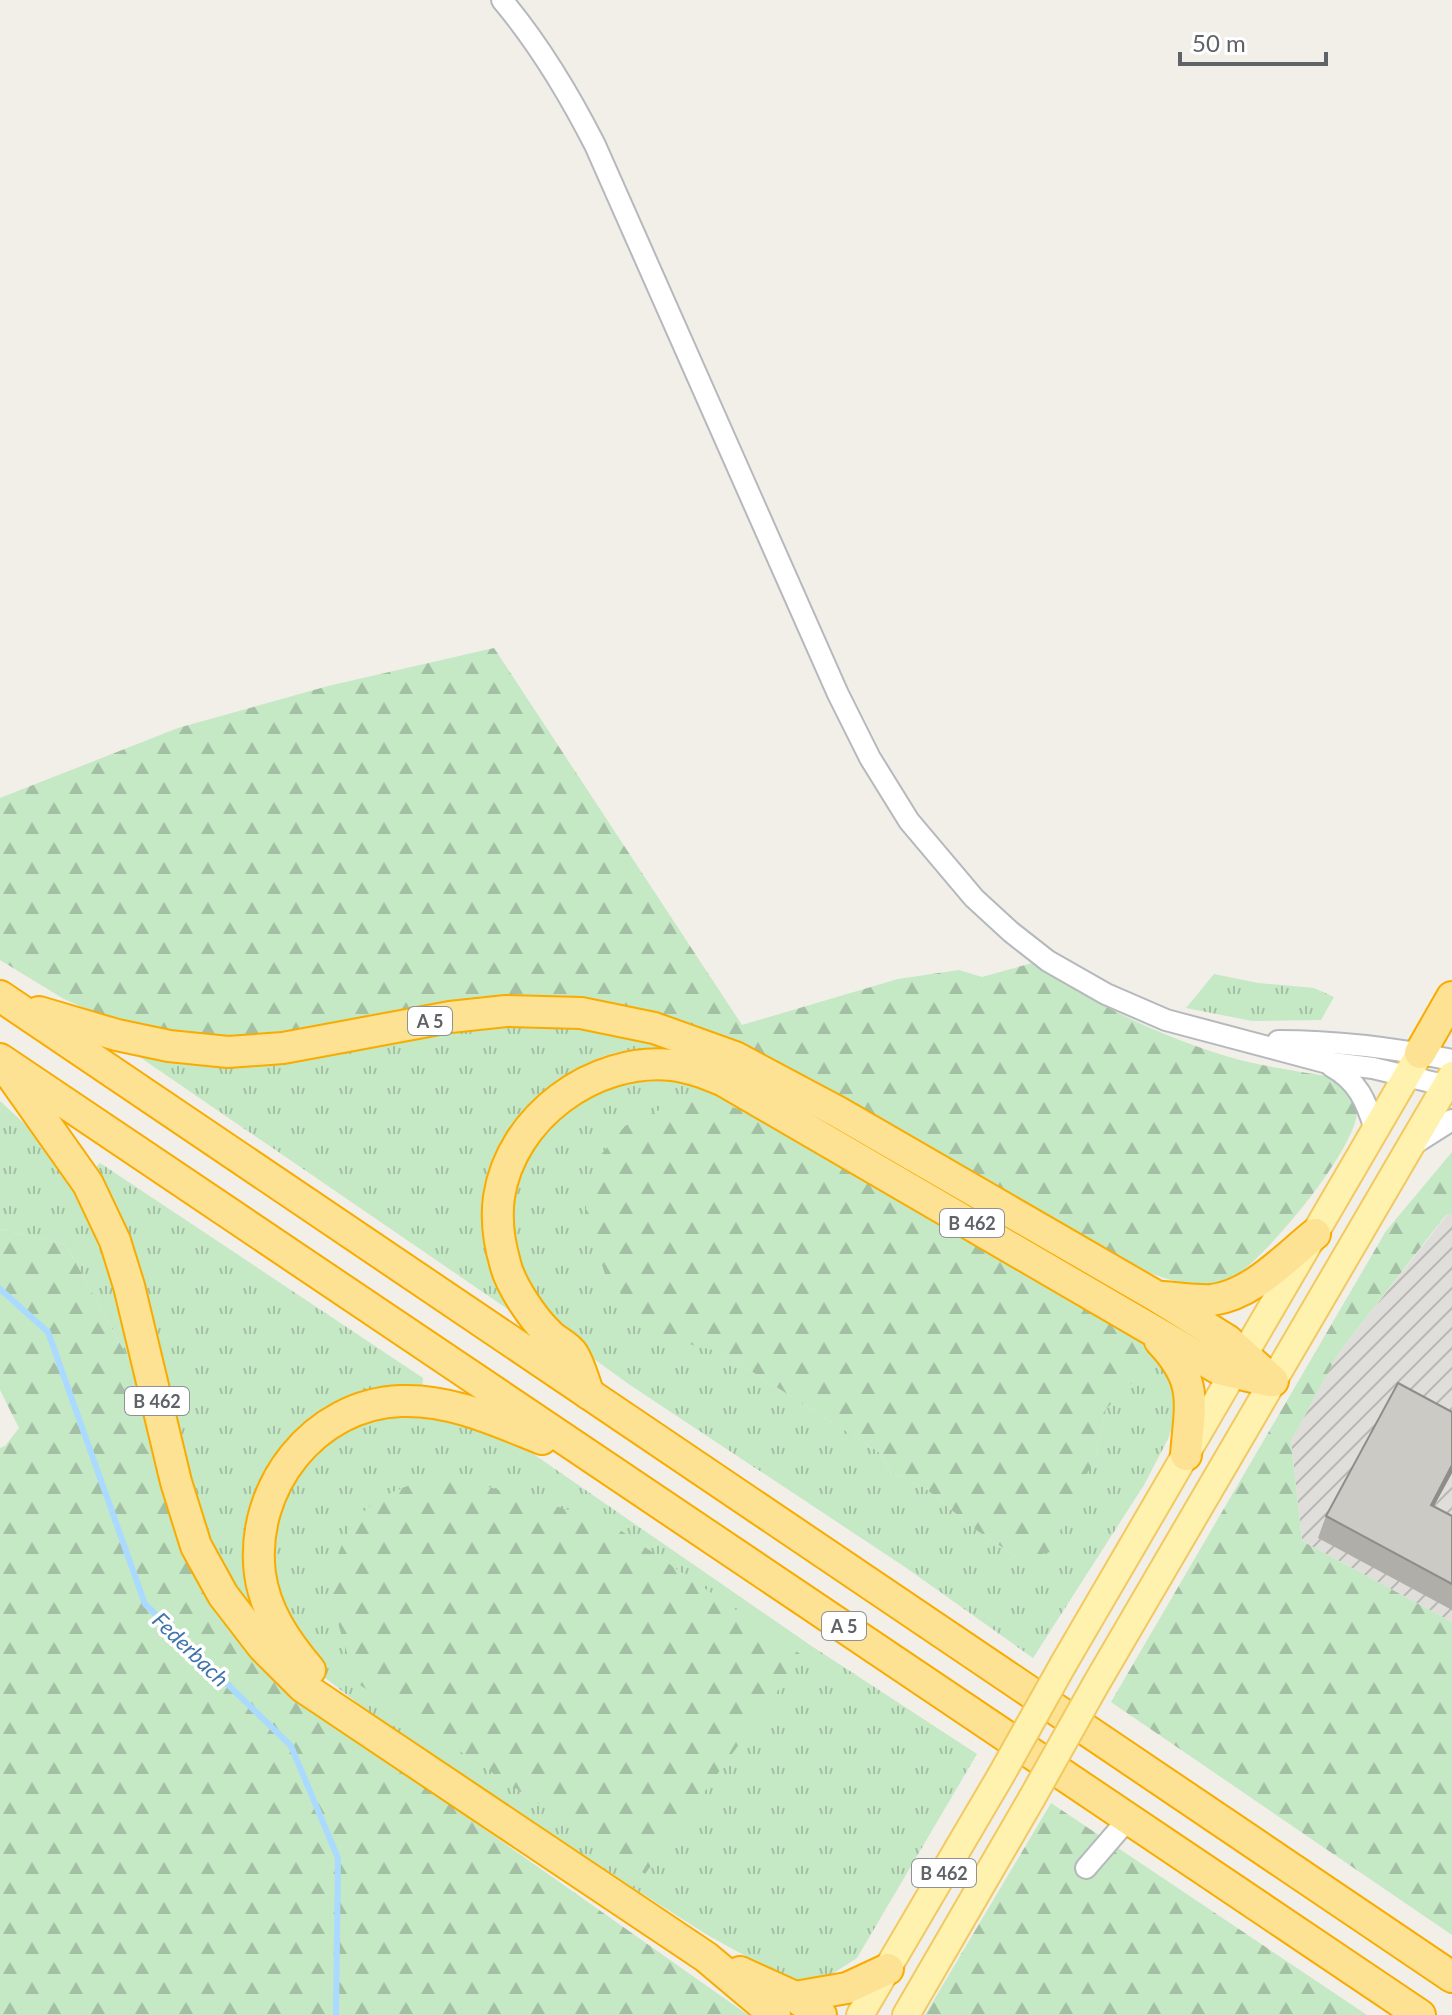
<svg xmlns="http://www.w3.org/2000/svg" width="1452" height="2015" font-family="Lato,sans-serif">
  <style>
    .industrial { fill: url(#industrial-furrows) }
    .grass { fill: url(#grass-tufts); fill-rule: evenodd }
    .forest { fill: url(#forest-firs) }
    .lines { fill: none; stroke-linecap: round; stroke-linejoin: round }
    .stream { stroke: #aadaff; stroke-width: 6 }
    .minor-casing { stroke: #b5b8bc; stroke-width: 24 }
    .major-casing { stroke: #f2c960; stroke-width: 30 }
    .highway-casing { stroke: #f9ab00; stroke-width: 34 }
    .minor { stroke: #fff; stroke-width: 20 }
    .major { stroke: #fff2af; stroke-width: 26 }
    .highway { stroke: #fde293; stroke-width: 30 }
    .major-bridge-casing { stroke: #f2c960; stroke-width: 30; stroke-linecap: butt }
    .major-bridge { stroke: #fff2af; stroke-width: 26 }
    .wall { fill: #afaea9 }
    .shaded-wall { fill: #8f8d8a }
    .building { fill: #cccac5; stroke: #8f8d8a; stroke-width: 2 }
    .labels { text-anchor: middle; dominant-baseline: central; stroke-width: 7; stroke-linejoin: round; paint-order: stroke }
    .shield { fill: #fff; stroke: #8f9295; stroke-width: 2 }
    .shield-label { font-size: 18px; font-weight: bold; fill: #5f6368 }
    .water-label { font-size: 22px; font-style: italic; fill: #4174aa; stroke: #fff }
  </style>
  <defs>
    <pattern id="industrial-furrows" width="10" height="10" patternUnits="userSpaceOnUse" patternTransform="scale(2)"><rect width="10" height="10" fill="#e0deda"/><path d="M-1 1l2-2M0 10L10 0M9 11l2-2" fill="none" stroke="#b9b8b5"/></pattern>
    <pattern id="grass-tufts" width="24" height="20" patternUnits="userSpaceOnUse" patternTransform="scale(2)"><rect width="24" height="20" fill="#c5e8c5"/><path d="M3 7l-1-3M5 7V3M7 7l1-3M15 17l-1-3M17 17v-4M19 17l1-3" fill="none" stroke="#a3c0a4"/></pattern>
    <pattern id="forest-firs" width="22" height="20" patternUnits="userSpaceOnUse" patternTransform="scale(2)"><rect width="22" height="20" fill="#c5e8c5"/><path d="M5 1l3.5 6h-7zM16 11l3.5 6h-7z" fill="#a3c0a4"/></pattern>
  </defs>
  <rect width="100%" height="100%" fill="#f1efe8"/>
  <path class="industrial" d="M1452 1213V1622L1302 1541 1291 1441 1338 1354 1446 1216Z"/>
  <g class="grass">
    <path d="M1214 974 1258 983 1314 988 1334 997 1321 1020 1252 1021 1186 1008Z"/>
    <path d="M516 1022 572 1023 617 1032 665 1048C645 1049 622 1049 604 1056 531 1083 470 1154 483 1235 487 1262 498 1286 509 1310L128 1049Z"/>
    <path d="M652 1073 730 1094 1149 1346 1169 1367 1177 1411 1168 1439 1144 1485 1033 1658 905 1567 630 1385 569 1341 529 1296 507 1216 527 1147 581 1094ZM721 1352 1135 1380 1106 1409 1096 1455 1020 1559 973 1528 925 1488 890 1472 879 1452Z"/>
    <path d="M0 1101C15 1115 31 1129 45 1144 101 1209 117 1297 139 1378L66 1245 0 1229Z"/>
    <path d="M100 1163 423 1378 422 1390 270 1468 267 1630 213 1558 92 1171Z"/>
    <path d="M401 1410 500 1431 810 1645 977 1754 857 1958 832 1974 804 1983 786 1978 709 1936 635 1889 374 1716 319 1673 283 1625 268 1572 274 1510 308 1457 352 1424Z"/>
  </g>
  <g class="forest">
    <path d="M494 648 742 1025 898 979 959 970 982 977 1032 963C1093 1003 1158 1036 1229 1057 1253 1064 1277 1068 1301 1072 1313 1074 1326 1075 1337 1080 1345 1083 1352 1095 1356 1103 1370 1135 1263 1262 1233 1277 1206 1291 1177 1283 1150 1273L816 1081 731 1043 657 1018 195 1040 128 1028 64 999 0 960V798L178 728 328 686Z"/>
    <path d="M687 1097 757 1113 1108 1320 1149 1348 1135 1380 1106 1409 1096 1455 1050 1552 1020 1559 973 1528 925 1488 890 1472 879 1452 721 1352 661 1337 610 1282 583 1225 594 1163 625 1126Z"/>
    <path d="M1452 1152V1213L1445 1216 1338 1354 1291 1441 1302 1541 1452 1622V1935L1111 1702 1386 1231Z"/>
    <path d="M0 1229 66 1245 139 1378 170 1502 294 1695 748 2015H0V1448L5 1446 19 1428 0 1390Z"/>
    <path d="M454 1477 607 1521 803 1656 645 1874 357 1683C350 1661 327 1596 330 1575 331 1568 336 1559 339 1552 358 1499 402 1482 454 1477Z"/>
    <path d="M1051 1803 1367 2015H925Z"/>
  </g>
  <g class="lines">
    <path class="stream" d="M0 1289 48 1332 145 1604 291 1746 338 1858 336 2015"/>
    <g class="minor-casing">
      <g id="minor">
        <path d="M502 0C539 44 569 94 595 145L838 694 870 758 909 821 974 898 1011 932 1048 961 1106 994 1166 1020 1324 1062 1373 1068 1452 1087"/>
        <path d="M1278 1041C1336 1041 1395 1048 1452 1060"/>
        <path d="M1331 1066C1358 1081 1366 1101 1375 1129"/>
        <path d="M1414 1144 1452 1120"/>
        <path d="M1086 1868 1129 1818"/>
      </g>
    </g>
    <g class="major-casing">
      <g id="major">
        <path d="M1064 1663 1420 1053"/>
        <path d="M1096 1684 1452 1075"/>
        <path d="M860 2015 1000 1777"/>
        <path d="M906 2015 1032 1798"/>
      </g>
    </g>
    <g class="highway-casing">
      <g id="highway">
        <path d="M0 996 1452 1977"/>
        <path d="M39 1012 117 1035 169 1046 228 1052 283 1048 450 1017 506 1011 581 1013 654 1028 735 1057 838 1112 1156 1296 1227 1340 1273 1381"/>
        <path d="M1420 1053 1452 997"/>
        <path d="M0 1059 1420 2015"/>
        <path d="M11 1075 88 1184 115 1241 129 1286 176 1482 196 1546 223 1595 263 1647 303 1687 706 1957 775 2015"/>
        <path d="M1163 1297C1179 1298 1196 1301 1212 1300 1252 1295 1285 1258 1315 1234"/>
        <path d="M1160 1341C1199 1382 1190 1403 1186 1455"/>
        <path d="M589 1394C584 1382 580 1365 573 1354 568 1346 556 1341 550 1335 533 1319 510 1285 505 1263 499 1242 496 1218 499 1197 511 1117 594 1057 672 1065 690 1067 707 1074 724 1081L1219 1369 1269 1381"/>
        <path d="M310 1670C286 1642 265 1611 260 1574 249 1488 314 1404 401 1401 451 1399 497 1421 542 1439"/>
        <path d="M740 1972 795 1997 821 2015"/>
        <path d="M795 1997 847 1988 888 1969"/>
      </g>
    </g>
    <use href="#minor" class="minor"/>
    <use href="#major" class="major"/>
    <use href="#highway" class="highway"/>
    <g class="major-bridge-casing">
      <g id="major-bridge">
        <path d="M1000 1777 1064 1663"/>
        <path d="M1032 1798 1096 1684"/>
      </g>
    </g>
    <use href="#major-bridge" class="major-bridge"/>
  </g>
  <path class="wall" d="M1452 1412V1473L1434 1506 1452 1516V1610L1318 1538 1326 1516Z"/>
  <path class="shaded-wall" d="M1452 1465V1473L1423 1526 1431 1505Z"/>
  <path class="building" d="M1398 1383 1452 1412V1465L1431 1505 1452 1516V1584L1326 1516Z"/>
  <g class="labels">
    <g class="shield">
      <rect x="408" y="1007" width="44" height="28" rx="6"/>
      <rect x="940" y="1209" width="64" height="28" rx="6"/>
      <rect x="125" y="1387" width="64" height="28" rx="6"/>
      <rect x="822" y="1612" width="44" height="28" rx="6"/>
      <rect x="912" y="1859" width="64" height="28" rx="6"/>
    </g>
    <g class="shield-label">
      <text x="430" y="1021">A 5</text>
      <text x="972" y="1223">B 462</text>
      <text x="157" y="1401">B 462</text>
      <text x="844" y="1626">A 5</text>
      <text x="944" y="1873">B 462</text>
    </g>
    <g class="water-label">
      <text transform="translate(191 1649) rotate(44)">Federbach</text>
    </g>
  </g>
  <path d="M1180 52v12h146v-12" fill="none" stroke="#5f6368" stroke-width="4"/>
  <text x="1192" y="52" font-size="24" fill="#5f6368" stroke="#ffffff" stroke-width="6" paint-order="stroke">50 m</text>
</svg>
